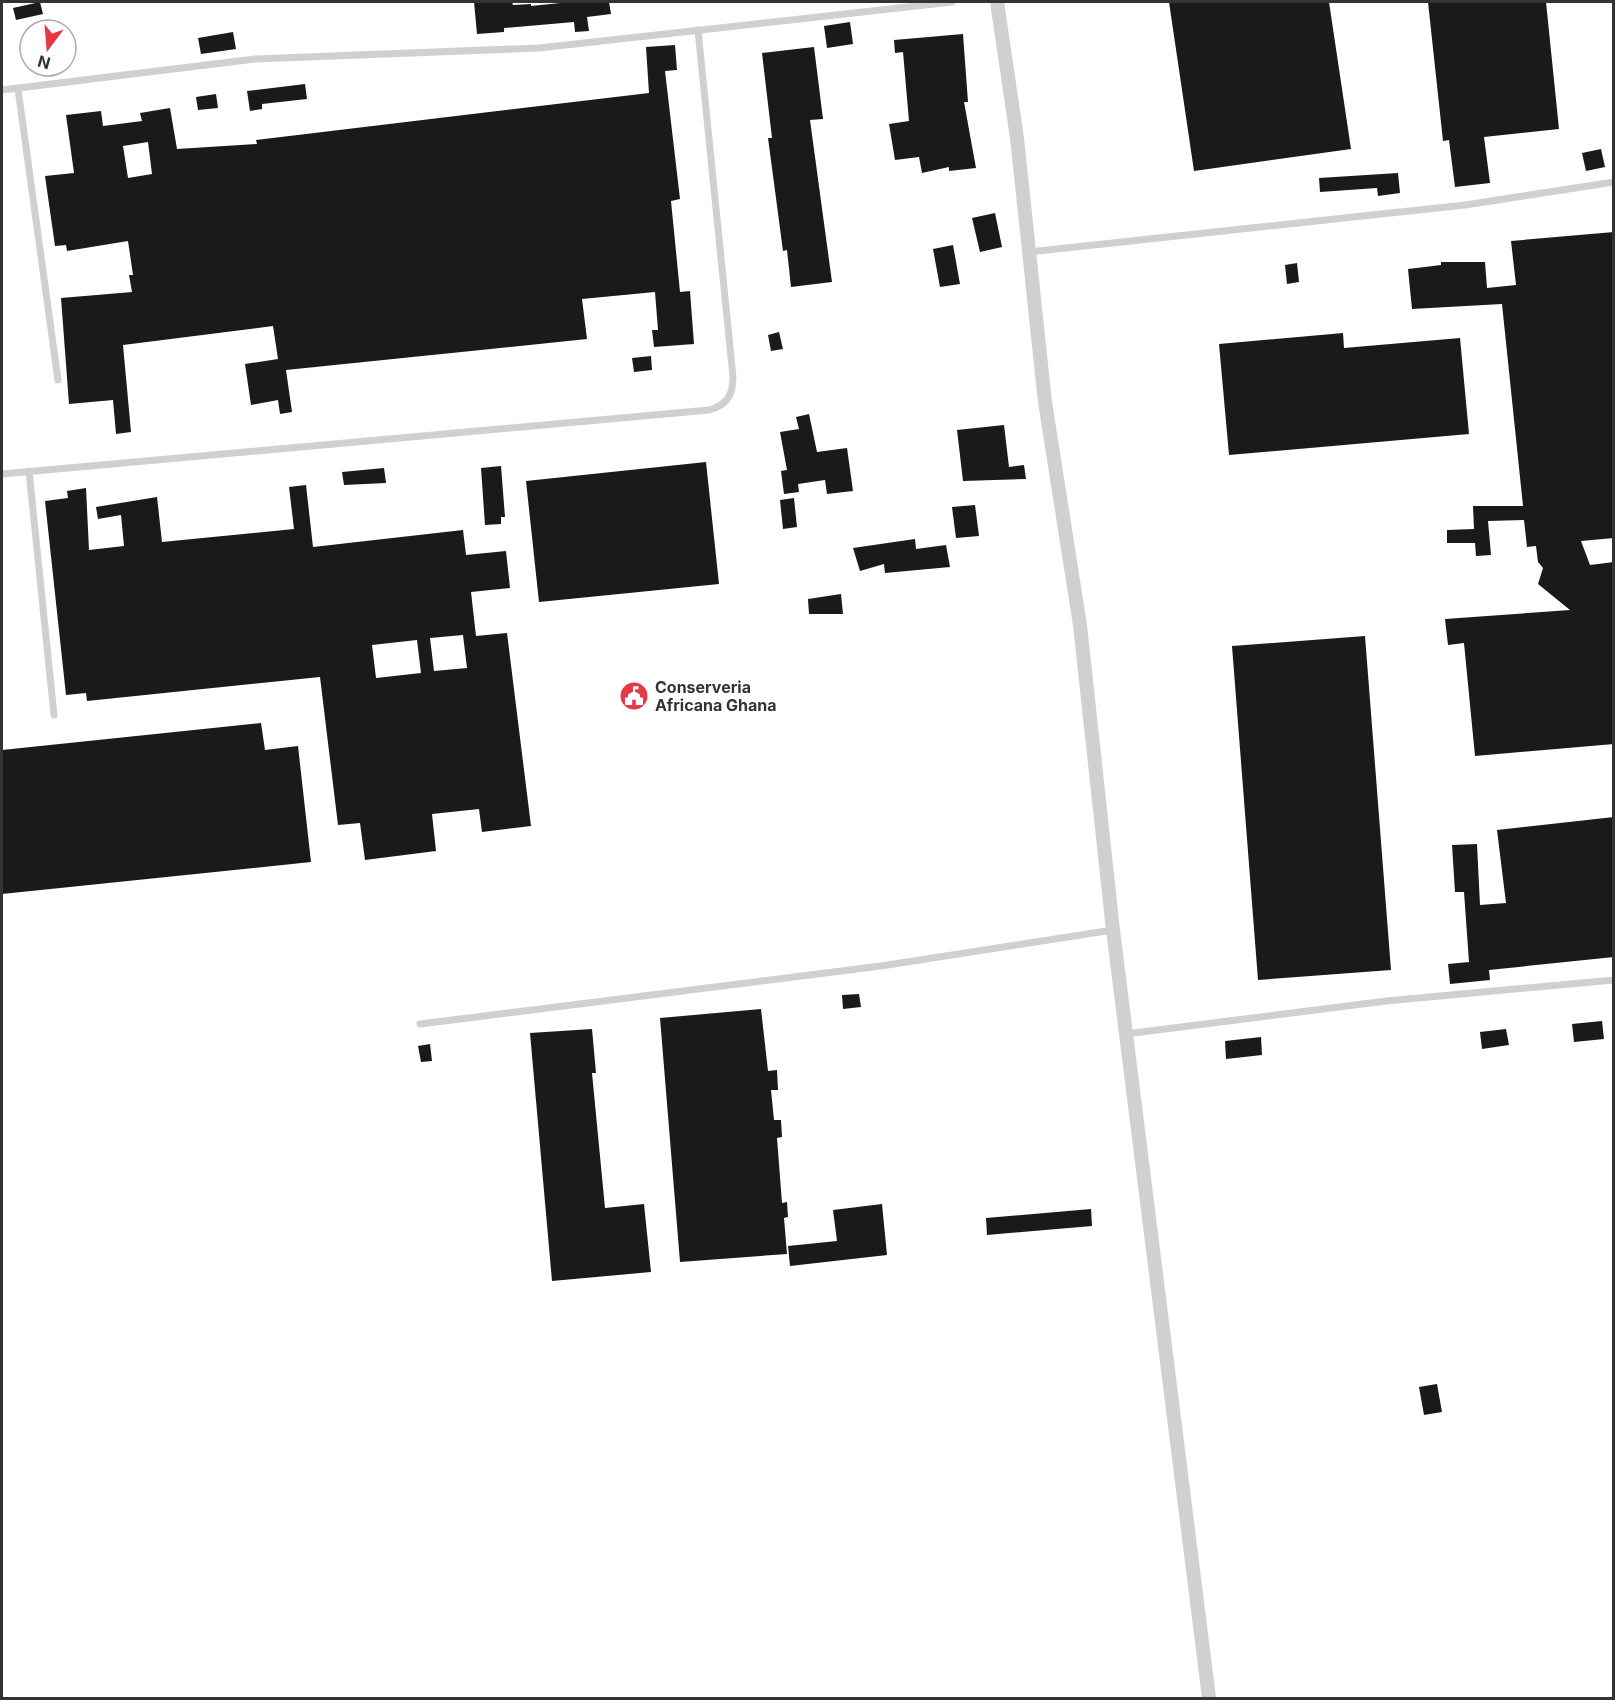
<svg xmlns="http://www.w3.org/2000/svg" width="1615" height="1700" font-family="Inter,sans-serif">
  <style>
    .building { fill: #1a1a1a; fill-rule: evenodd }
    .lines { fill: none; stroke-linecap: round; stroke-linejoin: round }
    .lane { stroke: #d0d0d0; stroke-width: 7 }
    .street { stroke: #d0d0d0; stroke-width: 14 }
    .labels { text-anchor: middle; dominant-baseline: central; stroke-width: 6; stroke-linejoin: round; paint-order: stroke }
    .poi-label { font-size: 16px; font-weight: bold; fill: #333; stroke: #fff; text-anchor: start }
  </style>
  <rect width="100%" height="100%" fill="#fff"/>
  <g class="building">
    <path d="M40 2 43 14 16 20 13 8Z"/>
    <path d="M474 2H512L513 5 531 4V6L570 2H609L611 14 587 17 589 31 575 32 574 22 504 28V32L477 34Z"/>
    <path d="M1169 2H1329L1351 149 1194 171Z"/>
    <path d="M1428 2H1546L1559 129 1484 137 1490 183 1455 187 1449 140 1443 141Z"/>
    <path d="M850 22 853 44 827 48 824 26Z"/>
    <path d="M233 32 236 49 201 54 198 38Z"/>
    <path d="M963 34 968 102H964L976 168 949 171V167L922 173 919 157 895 160 889 124 909 121 903 52 895 53 894 40Z"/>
    <path d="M675 45 677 70 665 71 680 199 671 201 680 292 690 291 694 344 654 347 652 330H658L655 292 582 299 587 339 286 370 292 412 280 414 278 400 251 405 245 364 278 359 273 326 123 345 131 432 116 434 113 400 69 404 61 298 132 292 129 275H133L128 241 67 251 66 245 55 246 45 176 74 173 66 115 101 111 103 126 142 121 140 113 170 108 177 149 257 144 256 140 649 93 646 47ZM148 142 152 174 128 178 123 146Z"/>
    <path d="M814 47 823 119 810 120 832 282 791 287 787 250 783 251 768 138H772L762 53Z"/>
    <path d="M305 84 307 99 262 104V109L250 111 247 91Z"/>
    <path d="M216 94 218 108 198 110 196 97Z"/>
    <path d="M1601 149 1605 167 1586 171 1582 153Z"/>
    <path d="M1398 173 1400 193 1378 196 1377 188 1320 192 1319 178Z"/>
    <path d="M995 213 1002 247 980 252 972 218Z"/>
    <path d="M1614 232V538L1581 541 1590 565 1614 562V744L1475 756 1464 643 1448 645 1445 619 1570 610 1538 584 1543 568 1538 562 1536 546 1527 547 1524 520 1488 521 1491 555 1476 556 1475 543H1447V530L1474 529 1473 506H1523L1502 304 1412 309 1408 269 1441 265V262H1485L1487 288 1516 285 1511 241Z"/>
    <path d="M953 245 960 284 940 287 933 249Z"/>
    <path d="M1297 263 1299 282 1287 284 1285 265Z"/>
    <path d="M779 332 783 349 771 351 768 335Z"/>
    <path d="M1343 333 1344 348 1460 338 1469 434 1229 455 1219 344Z"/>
    <path d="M651 356 652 370 634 372 632 358Z"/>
    <path d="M809 414 817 452 847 448 853 491 827 494 825 480 798 484 799 492 784 494 781 471 787 470 780 432 799 429 796 417Z"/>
    <path d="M1004 425 1009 467 1024 465 1026 479 963 481 957 430Z"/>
    <path d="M706 462 719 584 539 602 526 481Z"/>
    <path d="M501 466 505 517H501V524L485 525 481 468Z"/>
    <path d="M384 468 386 483 344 485 342 472Z"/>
    <path d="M306 485 313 547 463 530 466 555 506 551 510 588 471 592 476 636 507 633 531 826 482 832 479 809 432 814 436 851 365 860 360 823 338 825 320 677 87 701 86 693 66 695 45 501 68 498 67 491 86 488 89 550 124 546 121 515 98 519 96 507 157 497 162 542 294 529 289 487ZM463 635 467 668 434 671 430 638ZM417 640 421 673 376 678 372 645Z"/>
    <path d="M794 498 797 527 783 529 780 500Z"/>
    <path d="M975 505 979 536 956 538 952 507Z"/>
    <path d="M915 539 916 549 946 545 950 567 885 573 884 564 860 571 853 548Z"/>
    <path d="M841 594 843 614H809L808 599Z"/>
    <path d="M1365 636 1391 970 1258 980 1232 646Z"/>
    <path d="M261 723 265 750 298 746 311 862 2 894V750Z"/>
    <path d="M1614 817V957L1489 970 1490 980 1450 984 1448 964 1469 962 1464 892H1455L1452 845 1477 844 1480 905 1506 903 1497 830Z"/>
    <path d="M859 994 861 1007 843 1009 842 995Z"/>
    <path d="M761 1009 768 1071 777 1070 778 1090H771L774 1120H781L782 1137 777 1138 782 1203 787 1202 788 1217 784 1218 787 1254 680 1262 660 1018Z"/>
    <path d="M1602 1021 1604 1039 1574 1042 1572 1024Z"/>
    <path d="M592 1029 596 1073H592L605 1208 644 1204 651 1272 552 1281 530 1033Z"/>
    <path d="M1506 1029 1509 1045 1482 1049 1480 1032Z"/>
    <path d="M1261 1037 1262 1055 1226 1059 1225 1041Z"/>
    <path d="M430 1044 432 1061 421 1062 418 1046Z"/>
    <path d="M882 1204 887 1255 790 1266 788 1246 837 1241 833 1210Z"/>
    <path d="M1091 1209 1092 1226 987 1235 986 1218Z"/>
    <path d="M1437 1384 1442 1412 1424 1415 1419 1387Z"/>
  </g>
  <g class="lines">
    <g class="lane">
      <path d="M18 89 58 380"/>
      <path d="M2 90 255 59 539 48 952 2"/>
      <path d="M1029 252 1465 205 1614 182"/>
      <path d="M29 471 54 715"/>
      <path d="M2 474 709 410C727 405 733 395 733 377L698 30"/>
      <path d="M420 1024 881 966 1113 930"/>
      <path d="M1126 1034 1386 1001 1614 980"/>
    </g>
    <path class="street" d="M997 2 1017 138 1045 402 1080 625 1113 930 1209 1698"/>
  </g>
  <defs>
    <g id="civic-disc" transform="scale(1.5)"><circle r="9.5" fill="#e63946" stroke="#fff"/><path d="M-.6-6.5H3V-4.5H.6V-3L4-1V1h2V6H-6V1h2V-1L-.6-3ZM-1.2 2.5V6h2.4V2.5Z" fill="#fff"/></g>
  </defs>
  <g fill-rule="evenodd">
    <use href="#civic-disc" x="634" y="696"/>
  </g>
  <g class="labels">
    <g class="poi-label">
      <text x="655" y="687">Conserveria<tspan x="655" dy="18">Africana Ghana</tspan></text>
    </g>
  </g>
  <rect width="1615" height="1700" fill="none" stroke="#333333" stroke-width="6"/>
  <g transform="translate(48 48) rotate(196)"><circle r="28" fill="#ffffff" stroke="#adadad" stroke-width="1.5"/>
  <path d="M0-4.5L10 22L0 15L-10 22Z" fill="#e63946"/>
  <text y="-9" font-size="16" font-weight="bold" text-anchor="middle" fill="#333333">N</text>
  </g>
</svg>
